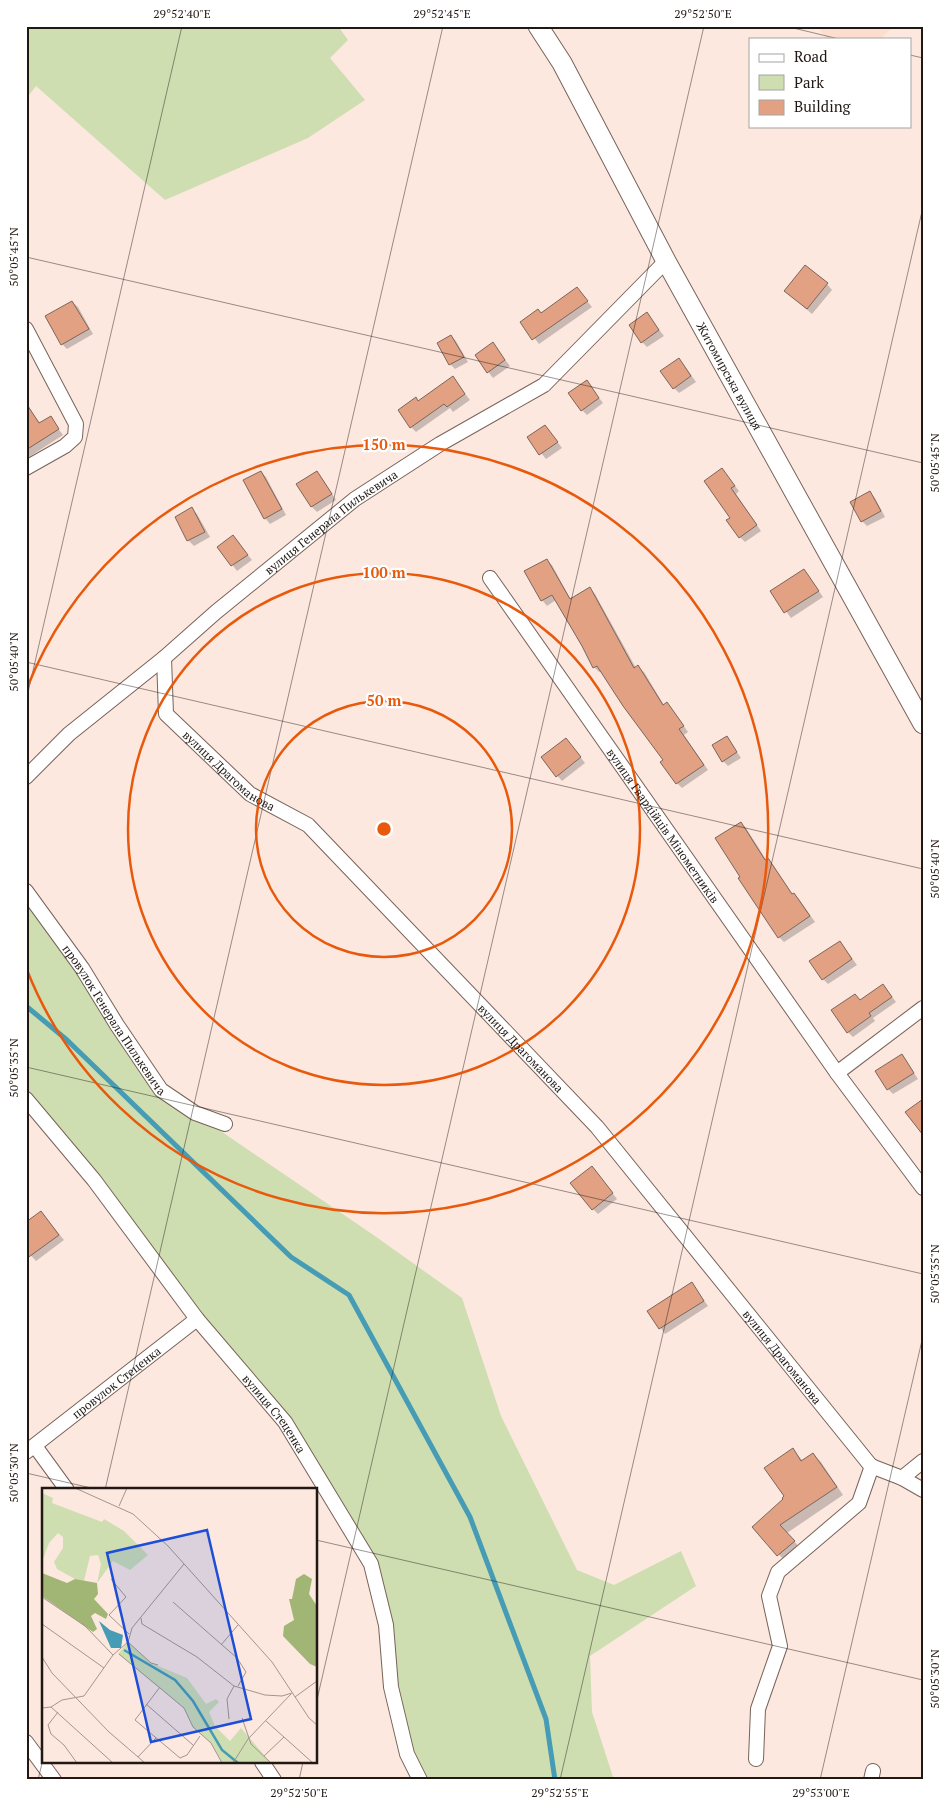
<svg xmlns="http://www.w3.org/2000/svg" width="949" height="1806" font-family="'PT Serif',serif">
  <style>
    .built { fill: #fdddce }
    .green { fill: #cfdeb1 }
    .shadow { fill: #0003 }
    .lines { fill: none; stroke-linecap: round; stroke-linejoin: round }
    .stream { stroke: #469cb4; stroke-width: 5 }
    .building { fill: #e3a183; stroke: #7b665c }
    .minor-casing { stroke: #786359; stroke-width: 16 }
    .secondary-casing { stroke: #786359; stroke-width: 21 }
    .minor { stroke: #fff; stroke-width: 14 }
    .secondary { stroke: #fff; stroke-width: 19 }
    .ticks { fill: none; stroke: #211814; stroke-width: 1; stroke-opacity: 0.45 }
    .ring { fill: none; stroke: #e8590c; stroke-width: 2.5 }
    .labels { text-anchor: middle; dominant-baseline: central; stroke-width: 4.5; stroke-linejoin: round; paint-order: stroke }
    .street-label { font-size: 12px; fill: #211814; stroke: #fff }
    .inset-river { fill: none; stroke: #469cb4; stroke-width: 2.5 }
    .inset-road { fill: none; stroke: #a4958e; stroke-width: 1 }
    .view { fill: #1d4ed8; fill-opacity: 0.15; stroke: #1d4ed8; stroke-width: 2.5 }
    .inset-edge { fill: none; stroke: #211814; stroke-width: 2.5 }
    .centre { fill: #e8590c; stroke: #fff; stroke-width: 2.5 }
    .ring-label { font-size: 15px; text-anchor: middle; font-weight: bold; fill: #e8590c; stroke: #fff; stroke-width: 4.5; stroke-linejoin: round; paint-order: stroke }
    .neatline { fill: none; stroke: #211814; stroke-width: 2 }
    .ticks-label { font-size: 12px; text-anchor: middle; fill: #211814 }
  </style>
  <rect width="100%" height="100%" fill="#fce8df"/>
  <path class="built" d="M817 26H894L880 39H827Z"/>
  <g class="green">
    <path d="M26 26H338L348 40 330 58 365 100 308 138 165 200 36 86 26 99Z"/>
    <path d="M26 893 161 1090 244 1147 372 1234 462 1298 501 1416 577 1570 614 1585 681 1551 696 1586 590 1656 592 1712 614 1780H420L407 1754 371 1564 285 1422 26 1099Z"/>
  </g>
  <g class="shadow">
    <path d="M827 284 832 290 812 314 791 296Z"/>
    <path d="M577 289 592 307 539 344 522 322 541 314Z"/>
    <path d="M72 302 78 307 93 334 67 349 62 344Z"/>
    <path d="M647 314 664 336 647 347 642 342Z"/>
    <path d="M451 336 456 341 468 362 455 369 450 364Z"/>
    <path d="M493 344 510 366 493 378 476 356Z"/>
    <path d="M684 365 696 382 679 393 674 388Z"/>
    <path d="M453 378 470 400 453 412 450 408 416 432 411 427 416 399 419 402Z"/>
    <path d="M586 381 603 403 587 415 582 410Z"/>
    <path d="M28 408 41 424 50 418 63 435 29 457 26 454V409Z"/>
    <path d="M545 426 562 448 546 459 529 438Z"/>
    <path d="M722 469 739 491 736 494 761 531 745 542 740 537 731 518Z"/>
    <path d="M261 472 266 477 286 515 270 524 265 518Z"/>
    <path d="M317 472 322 478 336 500 317 512 312 507 298 484Z"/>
    <path d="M870 493 875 498 885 517 867 526 862 521Z"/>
    <path d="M192 509 197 514 210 537 194 546 188 540 176 517Z"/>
    <path d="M233 537 252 560 237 571 219 547Z"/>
    <path d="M546 560 552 565 571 600 590 589 595 594 636 668 638 667 644 672 664 705 667 704 672 709 688 732 684 735 708 770 682 788 677 783 665 760 602 671 599 672 594 667 556 600 547 606 542 600Z"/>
    <path d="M804 570 823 597 791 618 771 591Z"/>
    <path d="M727 737 741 758 728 766 723 761Z"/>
    <path d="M571 745 585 763 562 781 542 758Z"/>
    <path d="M741 823 746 828 767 861 768 860 773 865 793 895 794 894 799 899 815 922 784 942 779 937Z"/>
    <path d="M840 942 857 965 828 984 823 979Z"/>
    <path d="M887 990 896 1002 873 1018 875 1021 853 1037 848 1032 861 1001Z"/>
    <path d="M902 1055 918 1079 893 1094 888 1089Z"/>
    <path d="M597 1173 617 1199 598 1214 593 1209Z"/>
    <path d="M41 1212 64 1240 36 1261 26 1250Z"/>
    <path d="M692 1284 708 1306 665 1334 649 1311Z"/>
    <path d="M793 1450 803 1461 813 1454 821 1462 843 1495 787 1533 801 1549 786 1562 753 1527 785 1499Z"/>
  </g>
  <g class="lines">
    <path class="stream" d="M26 1006 67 1040 291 1257 349 1295 470 1517 546 1719 555 1780"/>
  </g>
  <g class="building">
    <path d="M805 265 828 283 807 309 784 291Z"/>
    <path d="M577 287 588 301 532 340 520 322 538 309 541 313Z"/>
    <path d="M72 301 89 329 61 345 45 316Z"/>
    <path d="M647 312 659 330 641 343 629 325Z"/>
    <path d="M451 335 464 357 449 365 437 343Z"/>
    <path d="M493 342 505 360 487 373 475 355Z"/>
    <path d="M679 358 691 376 673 389 660 371Z"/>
    <path d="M453 376 465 394 447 407 444 404 410 428 398 410 416 397 418 401Z"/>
    <path d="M587 380 599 398 581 411 568 393Z"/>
    <path d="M26 403 39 423 51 416 59 429 26 450Z"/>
    <path d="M545 425 558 442 539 455 527 437Z"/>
    <path d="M722 468 735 486 731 488 757 525 739 538 726 520 730 518 704 481Z"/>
    <path d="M261 471 282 509 264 519 243 480Z"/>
    <path d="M317 471 332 494 311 507 296 484Z"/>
    <path d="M870 491 881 511 861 522 850 502Z"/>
    <path d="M192 507 205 532 187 541 175 517Z"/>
    <path d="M233 535 248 555 231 566 217 547Z"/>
    <path d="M547 559 570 599 590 587 634 668 638 665 663 705 667 702 684 726 679 729 704 765 676 784 660 762 663 760 623 706 597 666 593 668 582 646 552 595 541 601 524 571Z"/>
    <path d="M804 569 819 591 784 613 770 591Z"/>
    <path d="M727 736 737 752 722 762 712 745Z"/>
    <path d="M566 738 581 757 556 777 541 757Z"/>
    <path d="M741 822 765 860 768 858 792 894 794 893 810 916 778 938 738 878 740 877 715 838Z"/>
    <path d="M840 941 852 959 822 980 809 961Z"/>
    <path d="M883 984 892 997 869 1013 871 1016 847 1033 831 1010 855 994 860 1000Z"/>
    <path d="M902 1054 914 1073 887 1090 875 1071Z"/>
    <path d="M923 1099V1135L905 1112Z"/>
    <path d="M592 1166 613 1193 592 1210 570 1183Z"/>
    <path d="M41 1211 59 1235 26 1259V1222Z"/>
    <path d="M692 1282 704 1301 659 1329 647 1311Z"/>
    <path d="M793 1448 801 1461 813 1453 837 1487 780 1525 795 1541 777 1556 752 1527 783 1499 782 1498 784 1496 764 1468Z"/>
  </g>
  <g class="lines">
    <g class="minor-casing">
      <g id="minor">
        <path d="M26 329 76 424 75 437 65 446 26 468"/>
        <path id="s1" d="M490 578 837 1073 923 1188"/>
        <path id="s2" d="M164 658 166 714 250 794 308 825 597 1127 871 1466 902 1478 923 1490"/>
        <path id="s3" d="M26 777 69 734 164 658 216 612 355 499 440 444 544 385 666 261"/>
        <path id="s4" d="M26 891 82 968 117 1025 161 1090 195 1113 225 1124"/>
        <path d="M837 1073 923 1008"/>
        <path id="s5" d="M26 1099 94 1180 197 1319 285 1422 371 1564 386 1625 391 1687 407 1754 420 1780"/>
        <path d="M35 1446 67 1490"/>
        <path id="s6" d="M26 1452 197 1319"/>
        <path d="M902 1478 923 1461"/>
        <path d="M26 1742 54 1780"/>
        <path d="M756 1759 758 1709 780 1646 769 1596 778 1572 859 1503 872 1466"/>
        <path d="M262 1762 274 1780"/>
        <path d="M871 1780 873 1771"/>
      </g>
    </g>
    <g class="secondary-casing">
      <g id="secondary">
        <path id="s7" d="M538 26 562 63 666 261 923 724"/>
      </g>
    </g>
    <use href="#minor" class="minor"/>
    <use href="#secondary" class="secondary"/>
  </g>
  <path class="ticks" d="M785 26 839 39M910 55 923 58M26 257 923 463M26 662 923 869M26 701 182 26M26 1067 923 1274M26 1473 100 1490M105 1490 443 26M316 1540 923 1680M316 1704 704 26M38 1780 44 1755M299 1780 303 1762M560 1780 923 207M820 1780 923 1336"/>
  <g class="ring">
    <circle cx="384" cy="829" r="128"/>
    <circle cx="384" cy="829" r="256"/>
    <path d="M27 688A384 384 0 1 1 27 970"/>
  </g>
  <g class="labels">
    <g class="street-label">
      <text stroke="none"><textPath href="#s7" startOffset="399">Житомирська вулиця</textPath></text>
      <text stroke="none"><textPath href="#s3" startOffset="398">вулиця Генерала Пилькевича</textPath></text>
      <text stroke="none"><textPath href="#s2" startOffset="141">вулиця Драгоманова</textPath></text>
      <text stroke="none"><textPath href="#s1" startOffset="302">вулиця Гвардійців Мінометників</textPath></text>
      <text stroke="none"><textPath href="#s4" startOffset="156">провулок Генерала Пилькевича</textPath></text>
      <text stroke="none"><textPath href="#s2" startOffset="546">вулиця Драгоманова</textPath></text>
      <text stroke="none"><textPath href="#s2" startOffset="951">вулиця Драгоманова</textPath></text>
      <text stroke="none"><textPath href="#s6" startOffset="114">провулок Стеценка</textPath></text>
      <text stroke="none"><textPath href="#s5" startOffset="401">вулиця Стеценка</textPath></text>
    </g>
  </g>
  <g transform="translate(42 1488)">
    <rect width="275" height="275" fill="#fce8df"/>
    <path d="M0 5 11 10 10 15 60 34 62 31 82 43 106 67 88 82 71 73 55 95 59 76 56 67 48 68 42 93 33 91 15 81 12 74 21 60V49L16 45 7 55 0 74ZM86 154 109 175 145 190 164 216 174 211 177 214 167 224 173 238 188 253 199 240 229 275H180L169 255 151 239 142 220 76 166Z" fill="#cfdeb1"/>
    <path d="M0 85 25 95 33 91 55 95 56 106 52 111 66 126 64 131 53 125 49 128 55 141 51 144 0 108ZM262 86 270 91 267 106 275 118V179L268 176 241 148 242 138 252 132 247 111H250L254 91Z" fill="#a1b574"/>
    <path d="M57 133 68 142 81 147 79 160H69Z" fill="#469cb4"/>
    <path class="inset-river" d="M82 162 133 192 151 213 180 262 196 275"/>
    <path class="inset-road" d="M33 0 91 26 126 58 230 174 267 230 275 237M77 18 85 0M69 91 84 109 67 127 87 146M0 109 43 138 71 167M131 114 195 170 204 184 196 198M99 130 100 136 155 169 192 198 223 207 240 208 250 205M0 136 62 180M86 154 109 175 116 177M179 157 196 137M77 166 142 220 151 239 169 255 180 275M0 169 10 185 67 244 103 275M118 199 93 232 138 270 145 267 158 248M253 209 275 193M104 216 151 257M9 219 20 212 42 208 71 167 86 154 90 140 142 76M0 220 9 219 71 275M16 224 6 237 9 246 22 257 35 275M200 230 209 256 229 275M187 231 185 211 192 198M224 233 271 275M222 268 242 249M96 269 114 250M191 275 206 251 249 206"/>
    <path class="view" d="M165 42 209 231 109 254 65 65Z"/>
    <rect width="275" height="275" class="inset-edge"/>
  </g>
  <circle cx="384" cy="829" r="8" class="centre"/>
  <g class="ring-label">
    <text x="384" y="450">150 m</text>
    <text x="384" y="578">100 m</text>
    <text x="384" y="706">50 m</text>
  </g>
  <rect width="949" height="1806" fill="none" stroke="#ffffff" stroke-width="55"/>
  <rect x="749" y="38" width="162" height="90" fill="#ffffff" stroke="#a6a3a1"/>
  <rect x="759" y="54" width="25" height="8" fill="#ffffff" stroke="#a6a3a1"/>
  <text x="794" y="62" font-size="15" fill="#211814">Road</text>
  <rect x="759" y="75" width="25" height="15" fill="#cfdeb1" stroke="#a6a3a1"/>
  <text x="794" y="88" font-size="15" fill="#211814">Park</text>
  <rect x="759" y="100" width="25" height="15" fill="#e3a183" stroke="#a6a3a1"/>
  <text x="794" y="112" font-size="15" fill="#211814">Building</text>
  <rect x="28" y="28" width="894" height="1750" class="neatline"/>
  <g class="ticks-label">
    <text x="182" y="18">29°52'40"E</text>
    <text x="442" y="18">29°52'45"E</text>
    <text x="703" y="18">29°52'50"E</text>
    <text transform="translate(14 257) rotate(-90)" y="4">50°05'45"N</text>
    <text transform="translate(935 463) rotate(-90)" y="4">50°05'45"N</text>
    <text transform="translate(14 662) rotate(-90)" y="4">50°05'40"N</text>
    <text transform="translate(935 869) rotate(-90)" y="4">50°05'40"N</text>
    <text transform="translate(14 1068) rotate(-90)" y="4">50°05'35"N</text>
    <text transform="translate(935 1274) rotate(-90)" y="4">50°05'35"N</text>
    <text transform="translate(14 1473) rotate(-90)" y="4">50°05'30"N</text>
    <text transform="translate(935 1679) rotate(-90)" y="4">50°05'30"N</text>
    <text x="299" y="1797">29°52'50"E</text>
    <text x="560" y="1797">29°52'55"E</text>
    <text x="821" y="1797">29°53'00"E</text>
  </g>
</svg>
